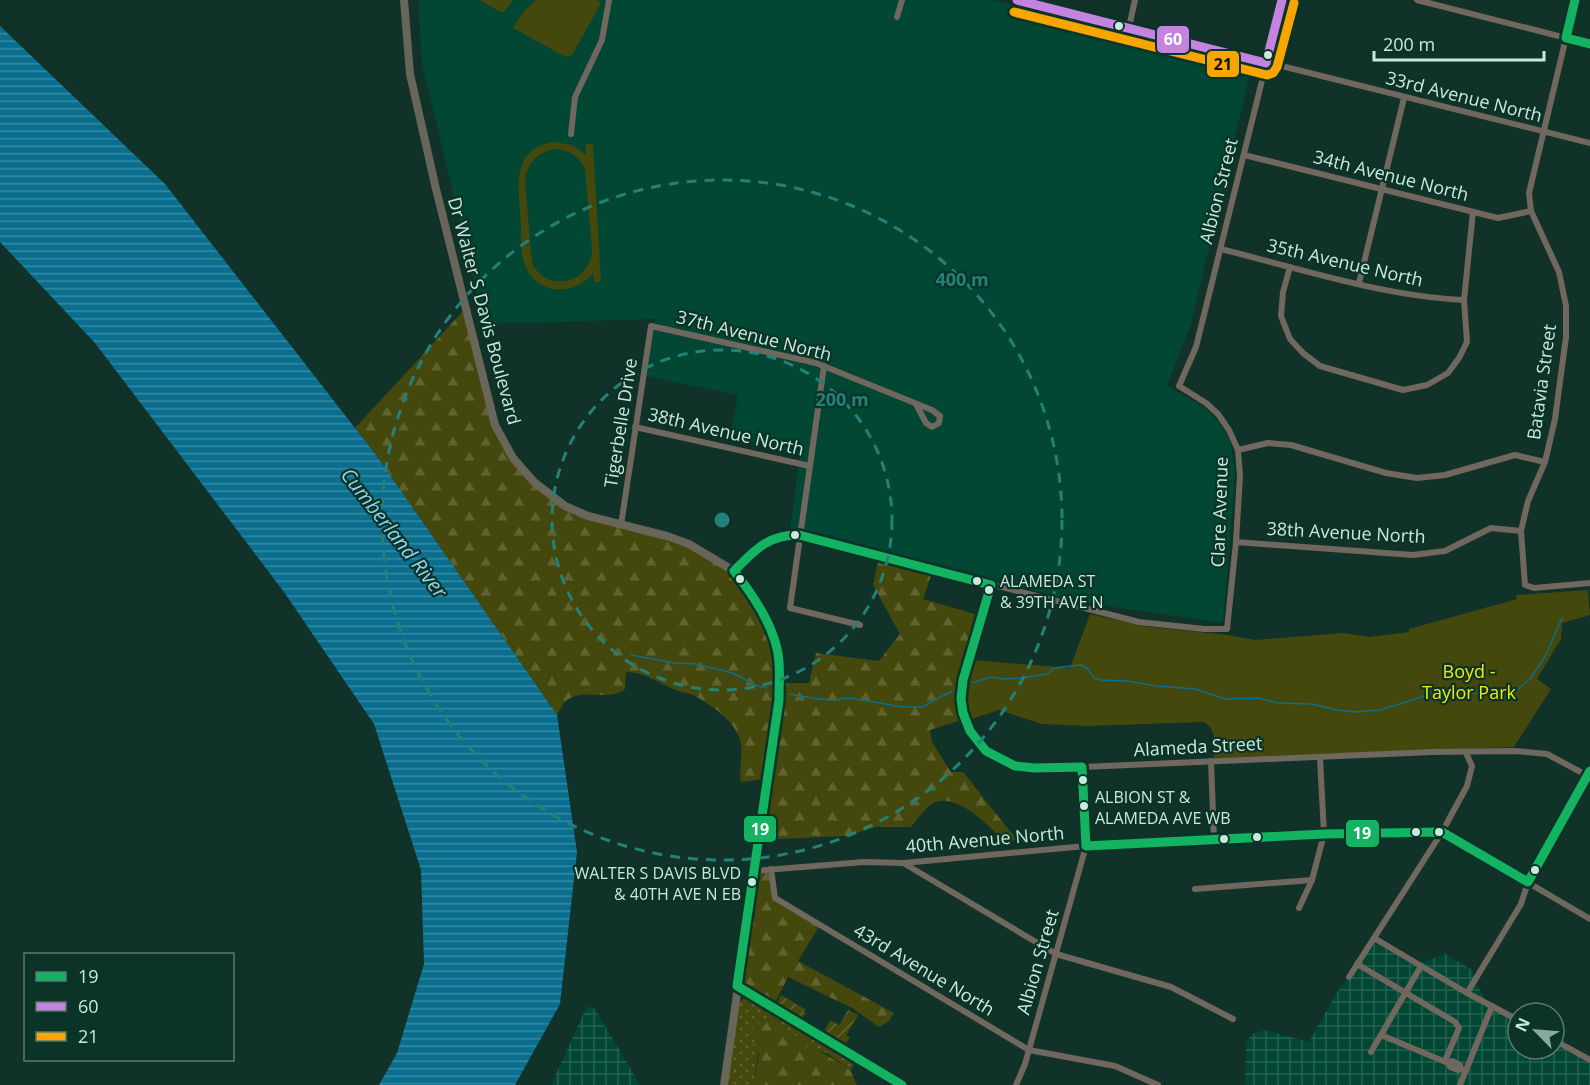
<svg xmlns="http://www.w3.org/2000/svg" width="1590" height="1085" font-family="'Open Sans',sans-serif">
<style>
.built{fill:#024634}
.industrial{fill:url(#industrial-grid)}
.grass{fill:url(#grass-dots)}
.forest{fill:url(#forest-firs)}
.park{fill:#45480d;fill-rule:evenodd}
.garden{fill:url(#garden-furrows)}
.water{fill:url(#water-rules)}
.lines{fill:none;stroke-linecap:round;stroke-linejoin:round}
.stream{stroke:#0a6e8e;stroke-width:1.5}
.minor{stroke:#70675e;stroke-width:6}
.major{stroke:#686559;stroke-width:8}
.bus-1-casing{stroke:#0c3327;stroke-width:14}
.bus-2-casing{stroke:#0c3327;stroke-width:14}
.bus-3-casing{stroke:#0c3327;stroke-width:14}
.bus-1{stroke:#13b361;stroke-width:9}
.bus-2{stroke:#c483df;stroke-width:9}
.bus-3{stroke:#f7a600;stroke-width:9}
.ring{fill:none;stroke:#228279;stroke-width:3;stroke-dasharray:10 8}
.bus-dot{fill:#c8eadc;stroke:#0c3327;stroke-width:2}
.labels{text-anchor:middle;stroke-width:4.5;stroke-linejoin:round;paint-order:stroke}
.bus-label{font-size:16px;fill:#c8eadc;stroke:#0c3327;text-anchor:start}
.street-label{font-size:18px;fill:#c8eadc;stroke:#0c3327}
.park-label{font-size:18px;fill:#efeb00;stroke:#0c3327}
.water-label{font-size:20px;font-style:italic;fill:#92d4f2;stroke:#0c3327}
.centre{fill:#228279;stroke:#0c3327;stroke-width:3}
.ring-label{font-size:18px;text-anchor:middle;font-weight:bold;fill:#228279;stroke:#0c3327;stroke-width:4.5;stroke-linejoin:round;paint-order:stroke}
.line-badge{stroke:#0c3327;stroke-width:2}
.badge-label{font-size:16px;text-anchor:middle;font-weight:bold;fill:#fff}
.pale-badge-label{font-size:16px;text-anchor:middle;font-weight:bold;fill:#111}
</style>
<defs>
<pattern id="industrial-grid" width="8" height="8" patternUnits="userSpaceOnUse" patternTransform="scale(1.5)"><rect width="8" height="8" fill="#024634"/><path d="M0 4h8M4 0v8" fill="none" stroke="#256151"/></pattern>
<pattern id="grass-dots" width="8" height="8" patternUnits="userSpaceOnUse" patternTransform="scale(1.5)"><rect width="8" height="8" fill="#45480d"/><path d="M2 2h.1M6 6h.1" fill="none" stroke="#5e6330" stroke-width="1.8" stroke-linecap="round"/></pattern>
<pattern id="forest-firs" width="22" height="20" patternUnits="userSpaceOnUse" patternTransform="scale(1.5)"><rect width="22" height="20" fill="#45480d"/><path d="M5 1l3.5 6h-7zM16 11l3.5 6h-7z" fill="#5e6330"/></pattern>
<pattern id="garden-furrows" width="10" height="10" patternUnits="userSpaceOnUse" patternTransform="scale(1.5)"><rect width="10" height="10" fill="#45480d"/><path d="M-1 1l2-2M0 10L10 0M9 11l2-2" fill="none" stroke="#5e6330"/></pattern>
<pattern id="water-rules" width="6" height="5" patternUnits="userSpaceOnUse" patternTransform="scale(1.5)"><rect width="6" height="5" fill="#0a6e8e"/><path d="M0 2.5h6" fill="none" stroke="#388aa2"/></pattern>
</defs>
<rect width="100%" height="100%" fill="#103229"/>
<!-- built -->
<polygon class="built" points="418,0 993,0 1251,69 1191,324 1167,386 1204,407 1217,420 1230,439 1235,473 1223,623 1079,602 790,530 800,454 730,438 738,395 645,376 655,319 484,324 422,63"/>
<!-- industrial -->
<g class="industrial">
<polygon points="1372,940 1418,964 1445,954 1471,969 1485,1002 1518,1020 1518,1049 1554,1049 1554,1040 1590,1060 1590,1085 1245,1085 1246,1043 1252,1034 1264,1030 1309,1042 1335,996"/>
<polygon points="587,1006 595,1009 640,1085 551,1085"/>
</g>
<!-- grass -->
<polygon class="grass" points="754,996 858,1057 851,1070 826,1053 806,1047 793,1034 777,1035 777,1026 752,1032 760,1036 754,1085 724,1085 737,1005 743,999"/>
<!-- forest -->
<g class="forest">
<path d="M 466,308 L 495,425 L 513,458 L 565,506 L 667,536 L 734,571 L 767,620 L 779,660 L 779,683 L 809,683 L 816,653 L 879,661 L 900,634 L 873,585 L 879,556 L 933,570 L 923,599 L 981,616 L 963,680 L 965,719 L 930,730 L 932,742 L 951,772 L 963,772 L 1016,839 L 1006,844 C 992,828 962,797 939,801 C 928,803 918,819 911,827 L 876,827 L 846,836 L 758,840 L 766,779 L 741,782 C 738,768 745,751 739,737 C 732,719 711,705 695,696 C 689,693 680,692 673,689 C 657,682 645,672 626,672 L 625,689 C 607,703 582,686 565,702 C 562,705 559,711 557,715 L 376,455 L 355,428 Z"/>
<polygon points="771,869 775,898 820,925 798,961 894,1013 888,1022 879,1027 852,1008 788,977 773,1007 737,986 754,871"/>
<path d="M 764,1021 L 765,1023 L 772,1021 L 779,1024 L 777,1034 L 793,1034 L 805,1042 L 806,1047 C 820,1050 824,1054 836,1061 C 851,1069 850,1068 857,1085 L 754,1085 L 759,1053 L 752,1046 L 760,1036 L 752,1033 L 754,1024 Z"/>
</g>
<!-- park -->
<g class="park">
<polygon points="480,0 513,0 504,12 500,12"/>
<polygon points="536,0 596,0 601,3 572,55 566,57 513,28 524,11"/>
<path d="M 554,142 L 572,145 L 586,155 L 586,144 L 593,144 L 601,282 L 594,282 L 593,273 C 575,295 542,296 527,270 C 520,257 521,239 521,224 C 519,191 509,148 554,142 ZM 555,149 C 569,150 579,156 585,169 L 592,249 C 591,284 547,294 532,263 L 525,182 C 526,164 537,152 555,149 Z"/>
<path d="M 1588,590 L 1590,615 L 1562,623 L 1561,639 L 1537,679 L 1551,689 L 1514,747 L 1214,758 C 1214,745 1218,728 1203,722 L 1088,726 L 1042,724 L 999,710 L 969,720 C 962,699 968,680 973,660 L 1070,668 L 1090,614 L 1150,627 L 1228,635 L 1255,640 L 1343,633 L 1369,637 L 1409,632 L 1409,629 L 1517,599 L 1516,595 Z"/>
</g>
<!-- garden -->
<g class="garden">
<polygon points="781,995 805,1009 804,1012 806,1013 802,1019 777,1003"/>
<polygon points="848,1010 858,1015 846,1035 850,1037 845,1045 824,1032 830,1020 839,1025"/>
</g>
<!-- water -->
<polygon class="water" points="0,26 165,184 376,455 557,715 577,852 560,1004 515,1085 379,1085 397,1053 424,964 421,870 374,724 284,592 95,343 0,242"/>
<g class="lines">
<!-- stream -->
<g class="stream">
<polyline points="631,655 674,663 695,664 733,673 757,686 767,688"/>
<polyline points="972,683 991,677 1004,679 1022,678 1047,674 1054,668 1081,665 1088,669 1094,678 1100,680 1128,681 1156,686 1195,689 1226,699 1257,698 1278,703 1312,704 1337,710 1355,712 1380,710 1428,695 1466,692 1486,694 1503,698 1511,695 1530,679 1546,655 1562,618"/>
<polyline points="789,694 812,698 832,700 851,698 903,707 922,707 952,691"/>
</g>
<!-- minor -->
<g class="minor">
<polyline points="1017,0 1590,143"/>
<polyline points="1417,0 1590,44"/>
<polyline points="1575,0 1529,193 1531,211 1559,272 1566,306 1566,337 1555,419 1545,462 1528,501 1521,531 1525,585 1534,588 1590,583"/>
<polyline points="897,17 902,0"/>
<polyline points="1129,27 1135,0"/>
<polyline points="571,134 575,97 602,40 609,0"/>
<polyline points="1244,155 1498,218 1531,211"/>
<path d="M 1221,249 C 1300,269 1383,296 1464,300"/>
<polyline points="1290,267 1283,292 1281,316 1290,339 1303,353 1320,366 1403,390 1427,385 1448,373 1459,358 1467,342 1464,300 1473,212"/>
<polyline points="1359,283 1404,98"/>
<polyline points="824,366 790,608 860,625"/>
<polyline points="635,427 810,466"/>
<polyline points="1238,450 1268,443 1291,445 1386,473 1417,478 1445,475 1515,455 1545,462"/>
<polyline points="621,525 651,326 816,363 932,410 940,416 939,423 932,427 926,423 916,404"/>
<polyline points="1236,542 1413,555 1445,551 1491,528 1521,531"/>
<path d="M 734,571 C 756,550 766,533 799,535 L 1139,622 L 1204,629 L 1227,629 L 1236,542 L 1240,476 L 1238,450 L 1229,430 L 1218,414 L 1206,403 L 1179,386 L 1196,347 L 1282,0"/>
<path d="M 991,585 C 984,608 978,630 971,652 C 967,667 962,681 961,697 C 960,730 985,759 1017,766 C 1038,771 1061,767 1082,767 L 1432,752 L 1516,751 L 1547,754 L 1590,777"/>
<polyline points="1211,761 1214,840"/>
<polyline points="905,864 1056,954 1171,987 1233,1019"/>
<polyline points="771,869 775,898 1029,1050 1115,1066 1158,1085"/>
<polyline points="754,871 864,862 904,863 1086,846 1324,834 1442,832 1590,919"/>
<polyline points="1195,889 1312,880"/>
<polyline points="1299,908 1312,880 1324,834 1320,758"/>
<polyline points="1374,938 1467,993 1518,1020"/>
<polyline points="1357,964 1455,1022 1459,1028 1445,1061"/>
<polyline points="1349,977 1442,832 1467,786 1472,766 1466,753"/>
<polyline points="737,986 902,1085"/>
<polyline points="1467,993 1521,904 1528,882 1590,771"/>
<polyline points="1381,1035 1448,1063 1450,1067 1458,1070 1461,1069 1466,1071"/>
<polyline points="1554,1040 1590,1060"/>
<polyline points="1371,1052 1421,966"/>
<polyline points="1448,1063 1452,1061 1460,1065 1461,1069"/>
<polyline points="1016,1085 1025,1064 1086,846 1082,767"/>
<polyline points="1460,1085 1492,1006"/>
</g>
<!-- major -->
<polyline class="major" points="404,0 410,74 436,189 495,425 513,458 534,482 565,506 588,516 667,536 689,544 734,571 749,590 767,620 779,660 779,700 724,1085"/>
<!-- bus-1 casing -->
<g class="bus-1-casing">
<g id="bus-1">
<polyline points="1575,0 1566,38 1590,44"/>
<path d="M 902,1085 L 737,986 L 779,700 C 779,688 780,675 779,662 C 777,630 754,596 734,571 C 755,550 767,535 799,535 L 991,585 L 963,680 L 961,699 L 963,713 L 970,731 L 986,751 L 1015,766 L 1035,768 L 1082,767 L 1086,846 L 1324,834 L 1442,832 L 1528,882 L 1590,771"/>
</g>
</g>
<!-- bus-2 casing -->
<g class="bus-2-casing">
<polyline id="bus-2" points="1017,0 1266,63 1282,0"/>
</g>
<!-- bus-3 casing -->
<g class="bus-3-casing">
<polyline id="bus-3" points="1014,12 1267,75 1273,73 1277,67 1294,3"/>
</g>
<!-- bus-1 -->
<use href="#bus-1" class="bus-1"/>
<!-- bus-2 -->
<use href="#bus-2" class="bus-2"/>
<!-- bus-3 -->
<use href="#bus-3" class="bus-3"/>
</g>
<!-- distance rings -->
<g class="ring">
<circle cx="722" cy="520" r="170"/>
<circle cx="722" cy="520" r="340"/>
</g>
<!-- markers -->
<g class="bus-dot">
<circle cx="1119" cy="26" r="5"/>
<circle cx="1268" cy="55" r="5"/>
<circle cx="795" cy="535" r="5"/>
<circle cx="740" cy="579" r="5"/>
<circle cx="977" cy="581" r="5"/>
<circle cx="989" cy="590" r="5"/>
<circle cx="1083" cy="780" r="5"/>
<circle cx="1084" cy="806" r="5"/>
<circle cx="1416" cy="832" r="5"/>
<circle cx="1439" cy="832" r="5"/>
<circle cx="1257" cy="837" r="5"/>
<circle cx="1224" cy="839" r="5"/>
<circle cx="1535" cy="870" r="5"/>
<circle cx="752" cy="882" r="5"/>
</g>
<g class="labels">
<!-- bus labels -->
<g class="bus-label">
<text x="1000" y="587">ALAMEDA ST<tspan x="1000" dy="21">&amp; 39TH AVE N</tspan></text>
<text x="1095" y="803">ALBION ST &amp;<tspan x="1095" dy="21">ALAMEDA AVE WB</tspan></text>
<text x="741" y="879" text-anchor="end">WALTER S DAVIS BLVD<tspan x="741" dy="21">&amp; 40TH AVE N EB</tspan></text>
</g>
<!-- street labels -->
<g class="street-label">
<text transform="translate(1464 97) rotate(14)" y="6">33rd Avenue North</text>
<text transform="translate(1391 176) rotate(14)" y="6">34th Avenue North</text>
<text transform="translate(1219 191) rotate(-76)" y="6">Albion Street</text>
<text transform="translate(1345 263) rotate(13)" y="6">35th Avenue North</text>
<text transform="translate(484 311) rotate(75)" y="6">Dr Walter S Davis Boulevard</text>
<text transform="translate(754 336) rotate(14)" y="6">37th Avenue North</text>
<text transform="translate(1542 382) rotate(-82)" y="6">Batavia Street</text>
<text transform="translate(621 423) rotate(-81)" y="6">Tigerbelle Drive</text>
<text transform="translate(726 432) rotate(13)" y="6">38th Avenue North</text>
<text transform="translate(1220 512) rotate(-88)" y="6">Clare Avenue</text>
<text transform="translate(1346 533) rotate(3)" y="6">38th Avenue North</text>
<text transform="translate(1198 747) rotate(-3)" y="6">Alameda Street</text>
<text transform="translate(985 840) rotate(-5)" y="6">40th Avenue North</text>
<text transform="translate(1038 962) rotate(-74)" y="6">Albion Street</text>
<text transform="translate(924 970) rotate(31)" y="6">43rd Avenue North</text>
</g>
<!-- park labels -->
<g class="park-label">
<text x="1469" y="678">Boyd -<tspan x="1469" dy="21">Taylor Park</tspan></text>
</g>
<!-- water labels -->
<g class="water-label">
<text transform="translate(394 533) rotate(52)" y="7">Cumberland River</text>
</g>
</g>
<circle cx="722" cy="520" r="9" class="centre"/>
<g class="ring-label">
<text x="962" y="286">400 m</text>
<text x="842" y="406">200 m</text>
</g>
<g class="line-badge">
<rect x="1156" y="25" width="34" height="29" rx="6" fill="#c483df"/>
<rect x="1206" y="50" width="34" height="28" rx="6" fill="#f7a600"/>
<rect x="743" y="815" width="34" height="28" rx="6" fill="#13b361"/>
<rect x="1345" y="819" width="35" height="29" rx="6" fill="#13b361"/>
</g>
<g class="badge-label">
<text x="1173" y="45">60</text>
<text x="760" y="835">19</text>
<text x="1362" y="839">19</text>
</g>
<g class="pale-badge-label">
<text x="1223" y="70">21</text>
</g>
<!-- legend -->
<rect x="24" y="953" width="210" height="108" fill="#0c3327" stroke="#577c6f" stroke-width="1.5"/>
<rect x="36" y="972" width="30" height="9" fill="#13b361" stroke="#577c6f" stroke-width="1.5"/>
<text x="78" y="983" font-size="18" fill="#c8eadc">19</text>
<rect x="36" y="1002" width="30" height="9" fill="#c483df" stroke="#577c6f" stroke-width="1.5"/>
<text x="78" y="1013" font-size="18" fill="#c8eadc">60</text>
<rect x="36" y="1032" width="30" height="9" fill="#f7a600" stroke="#577c6f" stroke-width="1.5"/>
<text x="78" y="1043" font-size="18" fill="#c8eadc">21</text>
<!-- north arrow -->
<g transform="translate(1536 1031) rotate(295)"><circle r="28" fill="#0c3327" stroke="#577c6f" stroke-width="1.5"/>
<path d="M0-4.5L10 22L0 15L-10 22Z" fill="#88aa9d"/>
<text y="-9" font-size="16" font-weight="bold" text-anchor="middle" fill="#c8eadc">N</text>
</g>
<!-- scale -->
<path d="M1374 51v9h170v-9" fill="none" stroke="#c8eadc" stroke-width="3"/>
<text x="1383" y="51" font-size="18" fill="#c8eadc" stroke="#0c3327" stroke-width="4.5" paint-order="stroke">200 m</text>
</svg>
